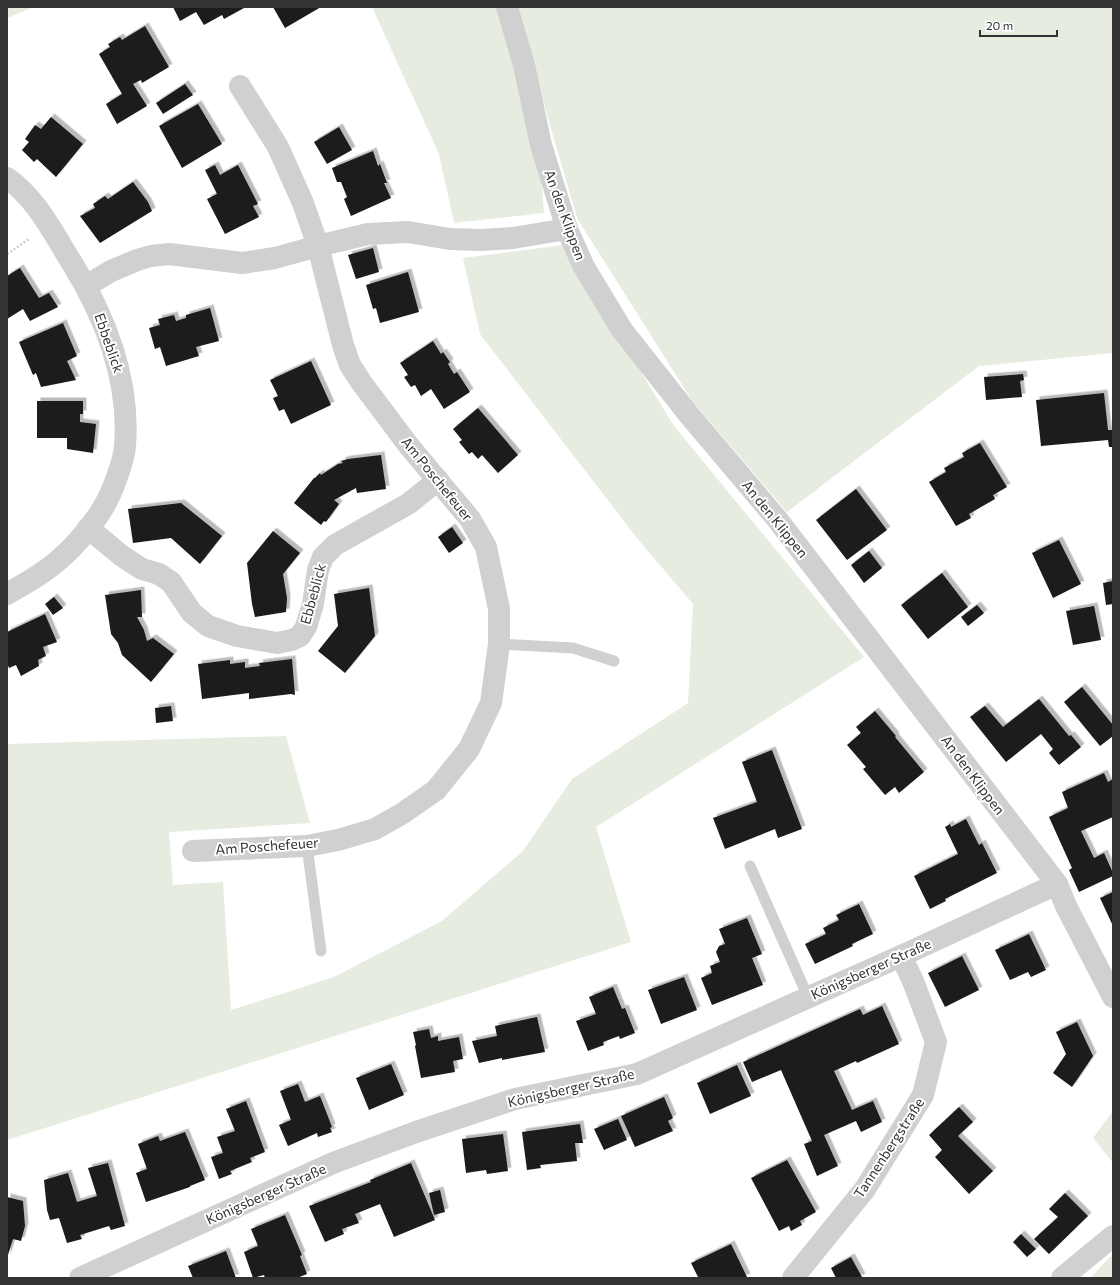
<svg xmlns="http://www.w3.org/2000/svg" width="1120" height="1285" font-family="Commissioner,sans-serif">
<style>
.green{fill:#e6ecdf}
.building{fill:#1a1a1a;filter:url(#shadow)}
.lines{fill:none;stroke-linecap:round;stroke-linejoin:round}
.path{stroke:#cdcdcd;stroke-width:2.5;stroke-dasharray:2 2;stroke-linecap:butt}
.service{stroke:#d0d0d0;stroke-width:11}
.minor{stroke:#d0d0d0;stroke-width:22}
.labels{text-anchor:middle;stroke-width:4;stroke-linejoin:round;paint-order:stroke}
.street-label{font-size:14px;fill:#333;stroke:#fff}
</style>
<defs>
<filter id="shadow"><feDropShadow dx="3.5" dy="-3.5" stdDeviation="0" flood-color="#0004"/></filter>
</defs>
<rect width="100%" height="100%" fill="#fff"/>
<!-- green -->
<g class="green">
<polygon points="7,7 34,7 7,18"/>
<polygon points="372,7 1113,7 1113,353 979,366 787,512 693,402 577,218 532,63 544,213 454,223 439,154"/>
<polygon points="563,245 674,426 864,657 596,827 631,942 7,1140 7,744 286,736 310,823 169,832 173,885 223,882 231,1010 334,977 442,921 523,851 572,779 688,703 693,604 637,538 480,334 463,258"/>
<polygon points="1113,1111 1113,1163 1093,1138"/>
<polygon points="1113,1254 1113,1278 1090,1278"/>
</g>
<!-- building -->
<g class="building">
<polygon points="173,7 244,7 244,8 224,19 222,15 204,25 196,12 180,21"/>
<polygon points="273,7 321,7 285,28"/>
<polygon points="145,26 169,67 142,83 141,80 133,84 147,106 117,124 106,104 122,94 99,54 110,47 108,44 120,37 122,40"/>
<polygon points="185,84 193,95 163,114 156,103"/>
<polygon points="198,104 222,144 182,168 159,126"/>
<polygon points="51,117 83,144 56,177 37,159 34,162 22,150 29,142 25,139 35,125 41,129"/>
<polygon points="339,127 352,150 327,164 314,142"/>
<polygon points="373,151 378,166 380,164 387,183 384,183 391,198 351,216 344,199 347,197 341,182 337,182 332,168"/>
<polygon points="215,165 220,175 238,165 258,204 253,206 259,217 225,234 207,199 217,194 205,170"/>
<polygon points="133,182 148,202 152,211 100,243 80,216 95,208 93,204 105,196 108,199"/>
<polygon points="373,248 379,272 356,279 348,255"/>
<polygon points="20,268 39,298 49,293 58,307 30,321 23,309 7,319 7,276"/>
<polygon points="408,272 419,312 380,323 376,308 373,309 366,285"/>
<polygon points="210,308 219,341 196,347 199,356 166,366 160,347 155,349 149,328 160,325 158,319 174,315 176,321 186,318 186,315"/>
<polygon points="63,323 77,356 67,361 76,380 41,387 36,373 33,375 19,342"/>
<polygon points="433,341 441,354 443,352 450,362 448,364 454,374 457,372 470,392 444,409 431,389 421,396 415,385 411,387 404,377 408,375 400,363"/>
<polygon points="311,361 331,405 291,424 284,409 279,411 273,398 278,396 270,380"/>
<polygon points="1023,374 1024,380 1020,381 1022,397 986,400 984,377"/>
<polygon points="1104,393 1108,430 1113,430 1113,447 1109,447 1108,440 1041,446 1036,400"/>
<polygon points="37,401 83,401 83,414 80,414 80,422 96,424 93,453 67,449 67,438 37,438"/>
<polygon points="478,408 518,455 498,473 482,455 478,459 472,452 469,454 459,442 462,440 453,429"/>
<polygon points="980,443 1007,487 993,495 995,499 969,514 971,518 956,526 929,482 946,472 944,468 964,457 962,453"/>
<polygon points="381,455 386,489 357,493 356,488 334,500 339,504 326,522 324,521 321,525 294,503 314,478 315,478 320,473 321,475 338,464 343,463 341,461 348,459"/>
<polygon points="856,489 887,530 847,560 816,520"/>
<polygon points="181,503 222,536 200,564 171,538 133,543 128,509"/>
<polygon points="452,527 463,543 449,553 438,537"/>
<polygon points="273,531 300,553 283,574 287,598 286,612 255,617 252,604 247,563"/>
<polygon points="1059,540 1081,584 1053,598 1032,553"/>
<polygon points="869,551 882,568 864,583 851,565"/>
<polygon points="942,573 968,607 928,639 901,605"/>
<polygon points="1113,581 1113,604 1106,605 1103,583"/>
<polygon points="369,588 375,636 345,673 318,651 338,626 334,594"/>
<polygon points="141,590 142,617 137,617 144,630 147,641 153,638 174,654 151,682 122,655 118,643 111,634 105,595"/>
<polygon points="54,597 63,608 53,615 45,604"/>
<polygon points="977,605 984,613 968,626 961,617"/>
<polygon points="1094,606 1101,640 1073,645 1066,611"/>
<polygon points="45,614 57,642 43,647 46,656 38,660 39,666 21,676 16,665 9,668 7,663 7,632"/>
<polygon points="292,659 295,695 291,694 249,699 249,693 202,699 198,664 230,660 230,664 245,662 245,668 260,666 259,663"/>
<polygon points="1082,687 1113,725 1113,736 1100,746 1064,702"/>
<polygon points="1039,699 1069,736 1071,735 1081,747 1059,765 1049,753 1053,749 1041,734 1006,762 970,717 985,706 1003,727"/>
<polygon points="171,706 173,721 156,723 155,708"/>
<polygon points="875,711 896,736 895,737 924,772 899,793 895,787 885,795 863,769 866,767 847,745 861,733 856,727"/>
<polygon points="772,750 802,829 778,838 775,829 725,849 713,818 757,802 742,762"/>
<polygon points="1104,773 1108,782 1113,779 1113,817 1081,831 1094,858 1104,853 1113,873 1113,876 1079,892 1069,870 1072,868 1049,817 1068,808 1062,792"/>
<polygon points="966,819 979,845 982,843 997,873 945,899 946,901 930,909 914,876 958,854 945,827 950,824 951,827"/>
<polygon points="1113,892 1113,926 1100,898"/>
<polygon points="859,904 873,934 852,944 853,946 815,964 805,944 826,934 823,928 839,920 836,915"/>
<polygon points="747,918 762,954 752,958 763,985 712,1005 701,978 712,973 710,966 720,962 716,952 719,946 725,944 719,929"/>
<polygon points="1029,934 1046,970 1031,977 1028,972 1010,980 995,950"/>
<polygon points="962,956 979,990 945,1007 928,973"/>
<polygon points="684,977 697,1010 661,1024 648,990"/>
<polygon points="613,987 622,1009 625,1008 635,1033 620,1039 619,1036 603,1042 604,1045 588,1051 576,1021 596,1014 589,997"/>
<polygon points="882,1006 899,1044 857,1063 856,1061 834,1071 852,1110 873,1101 882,1122 861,1132 856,1121 824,1135 838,1166 817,1176 804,1144 812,1141 781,1070 752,1082 743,1062 860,1009 863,1015"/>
<polygon points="537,1017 545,1052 502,1060 502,1058 479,1063 472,1041 497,1036 495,1026"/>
<polygon points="1077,1022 1093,1056 1072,1087 1053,1073 1066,1054 1056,1032"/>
<polygon points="429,1029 431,1038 438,1036 438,1041 459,1037 463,1059 453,1061 455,1072 421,1078 415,1046 416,1045 413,1032"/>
<polygon points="391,1064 404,1095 369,1110 356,1078"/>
<polygon points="737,1065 751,1096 710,1114 697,1083"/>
<polygon points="298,1084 305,1102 320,1096 332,1127 330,1128 332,1132 318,1137 317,1133 288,1146 279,1125 291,1120 280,1091"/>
<polygon points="664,1097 673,1118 668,1121 673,1131 635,1147 621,1116"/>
<polygon points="246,1101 265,1152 250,1158 252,1162 230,1171 232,1174 219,1179 211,1157 223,1153 217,1137 235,1131 226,1109"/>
<polygon points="959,1107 973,1122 958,1136 993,1171 969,1194 935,1157 942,1150 929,1135"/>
<polygon points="618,1119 627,1140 604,1150 594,1129"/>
<polygon points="580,1124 583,1143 575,1143 577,1161 540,1165 541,1168 527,1170 522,1132"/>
<polygon points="185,1132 205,1180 190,1186 190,1187 146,1202 136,1173 147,1169 138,1144 158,1136 160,1141"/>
<polygon points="503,1134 508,1171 487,1174 486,1170 466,1173 462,1139"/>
<polygon points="787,1160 816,1212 800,1221 802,1225 791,1231 789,1226 779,1231 751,1178"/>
<polygon points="108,1163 125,1226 111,1230 109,1226 80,1235 82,1239 67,1243 59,1218 50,1220 47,1210 44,1180 68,1173 77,1202 97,1196 88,1168"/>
<polygon points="411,1163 435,1220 394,1237 380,1204 355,1214 359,1223 342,1229 344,1234 325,1242 309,1206 371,1182 370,1180"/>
<polygon points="440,1190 445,1212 434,1215 429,1193"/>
<polygon points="1065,1193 1088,1216 1049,1254 1034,1239 1058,1217 1049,1209"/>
<polygon points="7,1197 23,1201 25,1226 21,1241 13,1239 7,1258"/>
<polygon points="285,1215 302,1255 300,1256 307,1274 297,1278 265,1278 264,1275 253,1278 244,1252 258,1246 251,1229"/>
<polygon points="1021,1234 1036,1249 1027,1257 1013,1242"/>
<polygon points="731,1244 747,1277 745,1278 696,1278 698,1277 691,1263"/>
<polygon points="226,1251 236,1278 193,1278 188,1266"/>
<polygon points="851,1257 862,1277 860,1278 836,1278 831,1268"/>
</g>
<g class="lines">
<!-- path -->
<polyline class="path" points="7,254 29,239"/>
<!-- service -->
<g class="service">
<polyline points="499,644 573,648 614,661"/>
<polyline points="307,846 321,951"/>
<polyline points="750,866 808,997"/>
</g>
<!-- minor -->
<g class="minor">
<polyline points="507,7 524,65 541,145 567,229 584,267 622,330 690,416 777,519 1057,884 1066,906 1113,997"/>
<path d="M 7,178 C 37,199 53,233 72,263 C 106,318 130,381 125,446 C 124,461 112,493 104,506 C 95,522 76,545 62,557 C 46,572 26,583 7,594"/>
<polyline points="86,286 111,271 137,260 151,256 169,254 242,263 275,258 318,246 368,234 408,232 450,239 480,240 513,238 567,229"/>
<polyline points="88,528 122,556 142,569 159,574 171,582 192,613 208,626 237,636 277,643 292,640 300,636 306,627 313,604 318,570 323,557 335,545 408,504 438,480"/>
<polyline points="193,851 307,846 338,840 375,829 403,813 436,790 469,749 491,703 499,644 499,609 486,547 470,519 409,446 361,382 350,365 343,345 318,246 303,203 278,147 240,86"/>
<polyline points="80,1278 333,1163 416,1132 515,1099 637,1074 901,956 1057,884"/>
<polyline points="793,1278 865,1189 923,1095 936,1042 913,981 901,956"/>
<polyline points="1062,1278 1113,1236"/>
</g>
</g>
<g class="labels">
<!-- street labels -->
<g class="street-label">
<text transform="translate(565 215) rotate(70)" y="5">An den Klippen</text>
<text transform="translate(109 343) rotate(71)" y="5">Ebbeblick</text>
<text transform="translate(437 479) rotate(51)" y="5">Am Poschefeuer</text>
<text transform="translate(775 519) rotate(51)" y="5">An den Klippen</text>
<text transform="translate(313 594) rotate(-75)" y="5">Ebbeblick</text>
<text transform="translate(973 775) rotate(53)" y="5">An den Klippen</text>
<text transform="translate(267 846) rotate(-4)" y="5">Am Poschefeuer</text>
<text transform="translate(871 969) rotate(-24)" y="5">Königsberger Straße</text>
<text transform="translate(571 1088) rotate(-13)" y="5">Königsberger Straße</text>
<text transform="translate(889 1148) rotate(-57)" y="5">Tannenbergstraße</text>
<text transform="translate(266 1194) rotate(-24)" y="5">Königsberger Straße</text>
</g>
</g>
<!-- border -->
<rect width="1120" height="1285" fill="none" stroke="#333333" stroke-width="16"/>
<!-- scale -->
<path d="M980 30v6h77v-6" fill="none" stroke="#333333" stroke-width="2"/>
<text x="986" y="30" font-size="12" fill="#333333" stroke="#ffffff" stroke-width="3" paint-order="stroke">20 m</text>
</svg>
